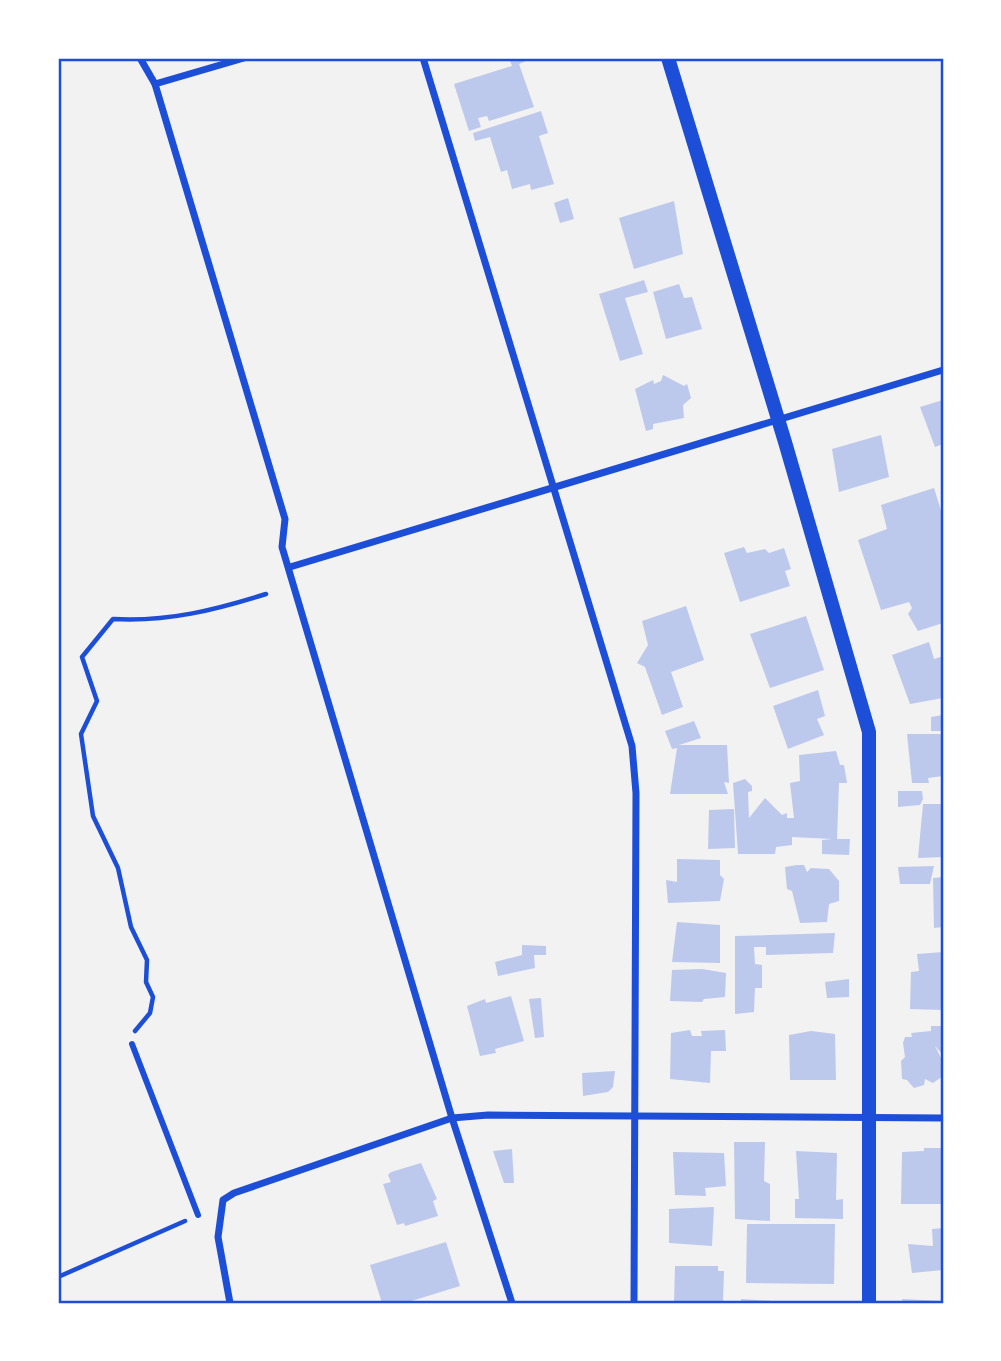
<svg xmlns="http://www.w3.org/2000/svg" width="1001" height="1361" font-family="Poppins,sans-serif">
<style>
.building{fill:#bdc9ec}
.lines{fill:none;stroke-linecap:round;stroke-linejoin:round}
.path{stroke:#1d4ed8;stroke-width:4.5}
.pedestrian{stroke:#1d4ed8;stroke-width:6}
.minor{stroke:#1d4ed8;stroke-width:7}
.secondary{stroke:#1d4ed8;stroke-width:14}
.neatline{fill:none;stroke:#1d4ed8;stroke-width:2.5}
</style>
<rect width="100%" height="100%" fill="#f2f2f2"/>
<!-- building -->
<g class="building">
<polygon points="509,58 525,58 526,61 519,64 534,107 489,121 487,116 478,118 481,127 469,131 454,84 512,66"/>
<polygon points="541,111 548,133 539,136 554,184 531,190 530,184 512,189 507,170 501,172 490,137 475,141 473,133"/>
<polygon points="568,198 574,219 560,223 554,203"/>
<polygon points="674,201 683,254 634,269 619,218"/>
<polygon points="644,280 648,292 625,298 643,354 620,361 599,294"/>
<polygon points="679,284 684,298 692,297 702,329 666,339 653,292"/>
<polygon points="663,375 684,386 687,384 691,398 683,405 684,418 653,424 653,429 646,431 635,389 653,380 654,384 661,381"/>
<polygon points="943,400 943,444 935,447 920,407"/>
<polygon points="881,435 889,477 839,492 832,449"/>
<polygon points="934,488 943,517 943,623 918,631 908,614 912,608 909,602 881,610 858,540 887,529 881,505"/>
<polygon points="744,547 747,553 765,549 769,553 784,548 791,569 785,571 790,586 740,602 724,553"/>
<polygon points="686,606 704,660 671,672 683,707 662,715 645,667 637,663 648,645 642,621"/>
<polygon points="806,616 824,670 770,688 750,634"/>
<polygon points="929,642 934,659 943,656 943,698 910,704 892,655"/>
<polygon points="818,690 825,716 817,719 824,735 788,749 773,706"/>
<polygon points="943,715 943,731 931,731 931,717"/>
<polygon points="694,721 701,738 679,745 727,745 729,783 724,782 728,794 670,794 677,748 672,749 665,731"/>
<polygon points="907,734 943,734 943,776 928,778 929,783 912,783"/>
<polygon points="836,751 840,765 844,765 847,783 839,783 837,839 850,839 849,855 822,854 822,840 832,839 792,837 792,845 776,847 775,854 738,854 733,783 745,779 752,786 752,791 748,792 749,818 765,798 782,815 787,813 787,818 794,818 790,783 800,781 799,755"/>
<polygon points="898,791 922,791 923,799 920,805 898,807"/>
<polygon points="923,804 943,804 943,857 918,858"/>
<polygon points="734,809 735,848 708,849 709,810"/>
<polygon points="677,859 720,860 720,875 724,879 720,901 668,903 666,880 677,882"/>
<polygon points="797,865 804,865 807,872 811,868 829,869 839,881 839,901 829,904 827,922 800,923 792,891 787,889 785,867"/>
<polygon points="934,866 930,884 900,884 898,867"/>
<polygon points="943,877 943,927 934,928 933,878"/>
<polygon points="677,922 720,925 720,963 672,962"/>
<polygon points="835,933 833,953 766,955 766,947 754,947 755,964 762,965 762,988 755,988 754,1012 735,1014 735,936"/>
<polygon points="522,945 546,946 546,955 534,955 535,968 498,976 495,962 522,955"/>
<polygon points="943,952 943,1010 910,1009 911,972 919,971 917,954"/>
<polygon points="702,969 726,973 725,997 704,999 702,1002 670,1001 672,970"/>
<polygon points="849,979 849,997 827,998 825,982"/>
<polygon points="511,996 524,1041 495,1049 496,1053 480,1056 467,1006 485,999 486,1003"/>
<polygon points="541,998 544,1037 535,1038 529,999"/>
<polygon points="931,1026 943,1026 943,1055 935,1046 943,1062 943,1076 933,1083 925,1079 924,1085 914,1088 907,1080 902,1079 901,1061 905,1057 903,1043 905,1037 912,1037 911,1033 931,1031"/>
<polygon points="690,1030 692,1036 702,1036 701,1031 725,1030 726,1051 711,1051 710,1083 670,1079 671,1033"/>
<polygon points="811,1031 835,1034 836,1080 790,1080 789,1035"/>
<polygon points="615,1071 613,1087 608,1092 583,1096 582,1073"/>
<polygon points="734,1142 765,1142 764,1181 770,1184 770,1221 735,1219"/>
<polygon points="924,1148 943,1148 943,1204 901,1204 902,1152 924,1151"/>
<polygon points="512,1149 514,1183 504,1183 493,1151"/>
<polygon points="796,1151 837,1153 836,1200 843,1199 843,1219 795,1218 795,1199 799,1199"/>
<polygon points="673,1152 724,1153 726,1186 705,1188 706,1196 675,1195"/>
<polygon points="421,1163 437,1199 433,1201 438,1216 405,1226 404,1223 397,1225 383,1184 391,1182 388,1175 391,1172"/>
<polygon points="714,1207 712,1246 669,1243 669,1209"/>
<polygon points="747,1224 835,1224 834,1284 746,1283"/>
<polygon points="943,1228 943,1270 912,1273 908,1244 933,1246 932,1229"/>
<polygon points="446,1242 460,1286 405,1303 382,1303 370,1265"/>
<polygon points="675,1266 718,1266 718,1271 724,1271 723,1303 674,1303"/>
<polygon points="741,1299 772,1301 772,1303 741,1303"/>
<polygon points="902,1299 943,1301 943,1303 903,1303"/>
</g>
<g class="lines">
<!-- path -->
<g class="path">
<path d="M 135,1031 L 150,1013 L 153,997 L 146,982 L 147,960 L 131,927 L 118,868 L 93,816 L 81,734 L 97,701 L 82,657 L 113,619 C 168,622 215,610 266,594"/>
<polyline points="58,1277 185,1221"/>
</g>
<!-- pedestrian -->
<polyline class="pedestrian" points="132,1044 198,1215"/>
<!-- minor -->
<g class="minor">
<polyline points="140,58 155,84 285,519 282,547 452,1118 512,1303"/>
<polyline points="423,58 632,746 636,793 634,1303"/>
<polyline points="155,84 244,58"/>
<polyline points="290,567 943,370"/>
<polyline points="230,1303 218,1237 223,1200 234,1193 452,1118 488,1115 943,1118"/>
</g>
<!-- secondary -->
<polyline class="secondary" points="668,58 785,442 869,732 869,1303"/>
</g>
<!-- border -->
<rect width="1001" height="1361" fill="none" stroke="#ffffff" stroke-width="119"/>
<rect x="60" y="60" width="882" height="1242" class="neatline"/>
</svg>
